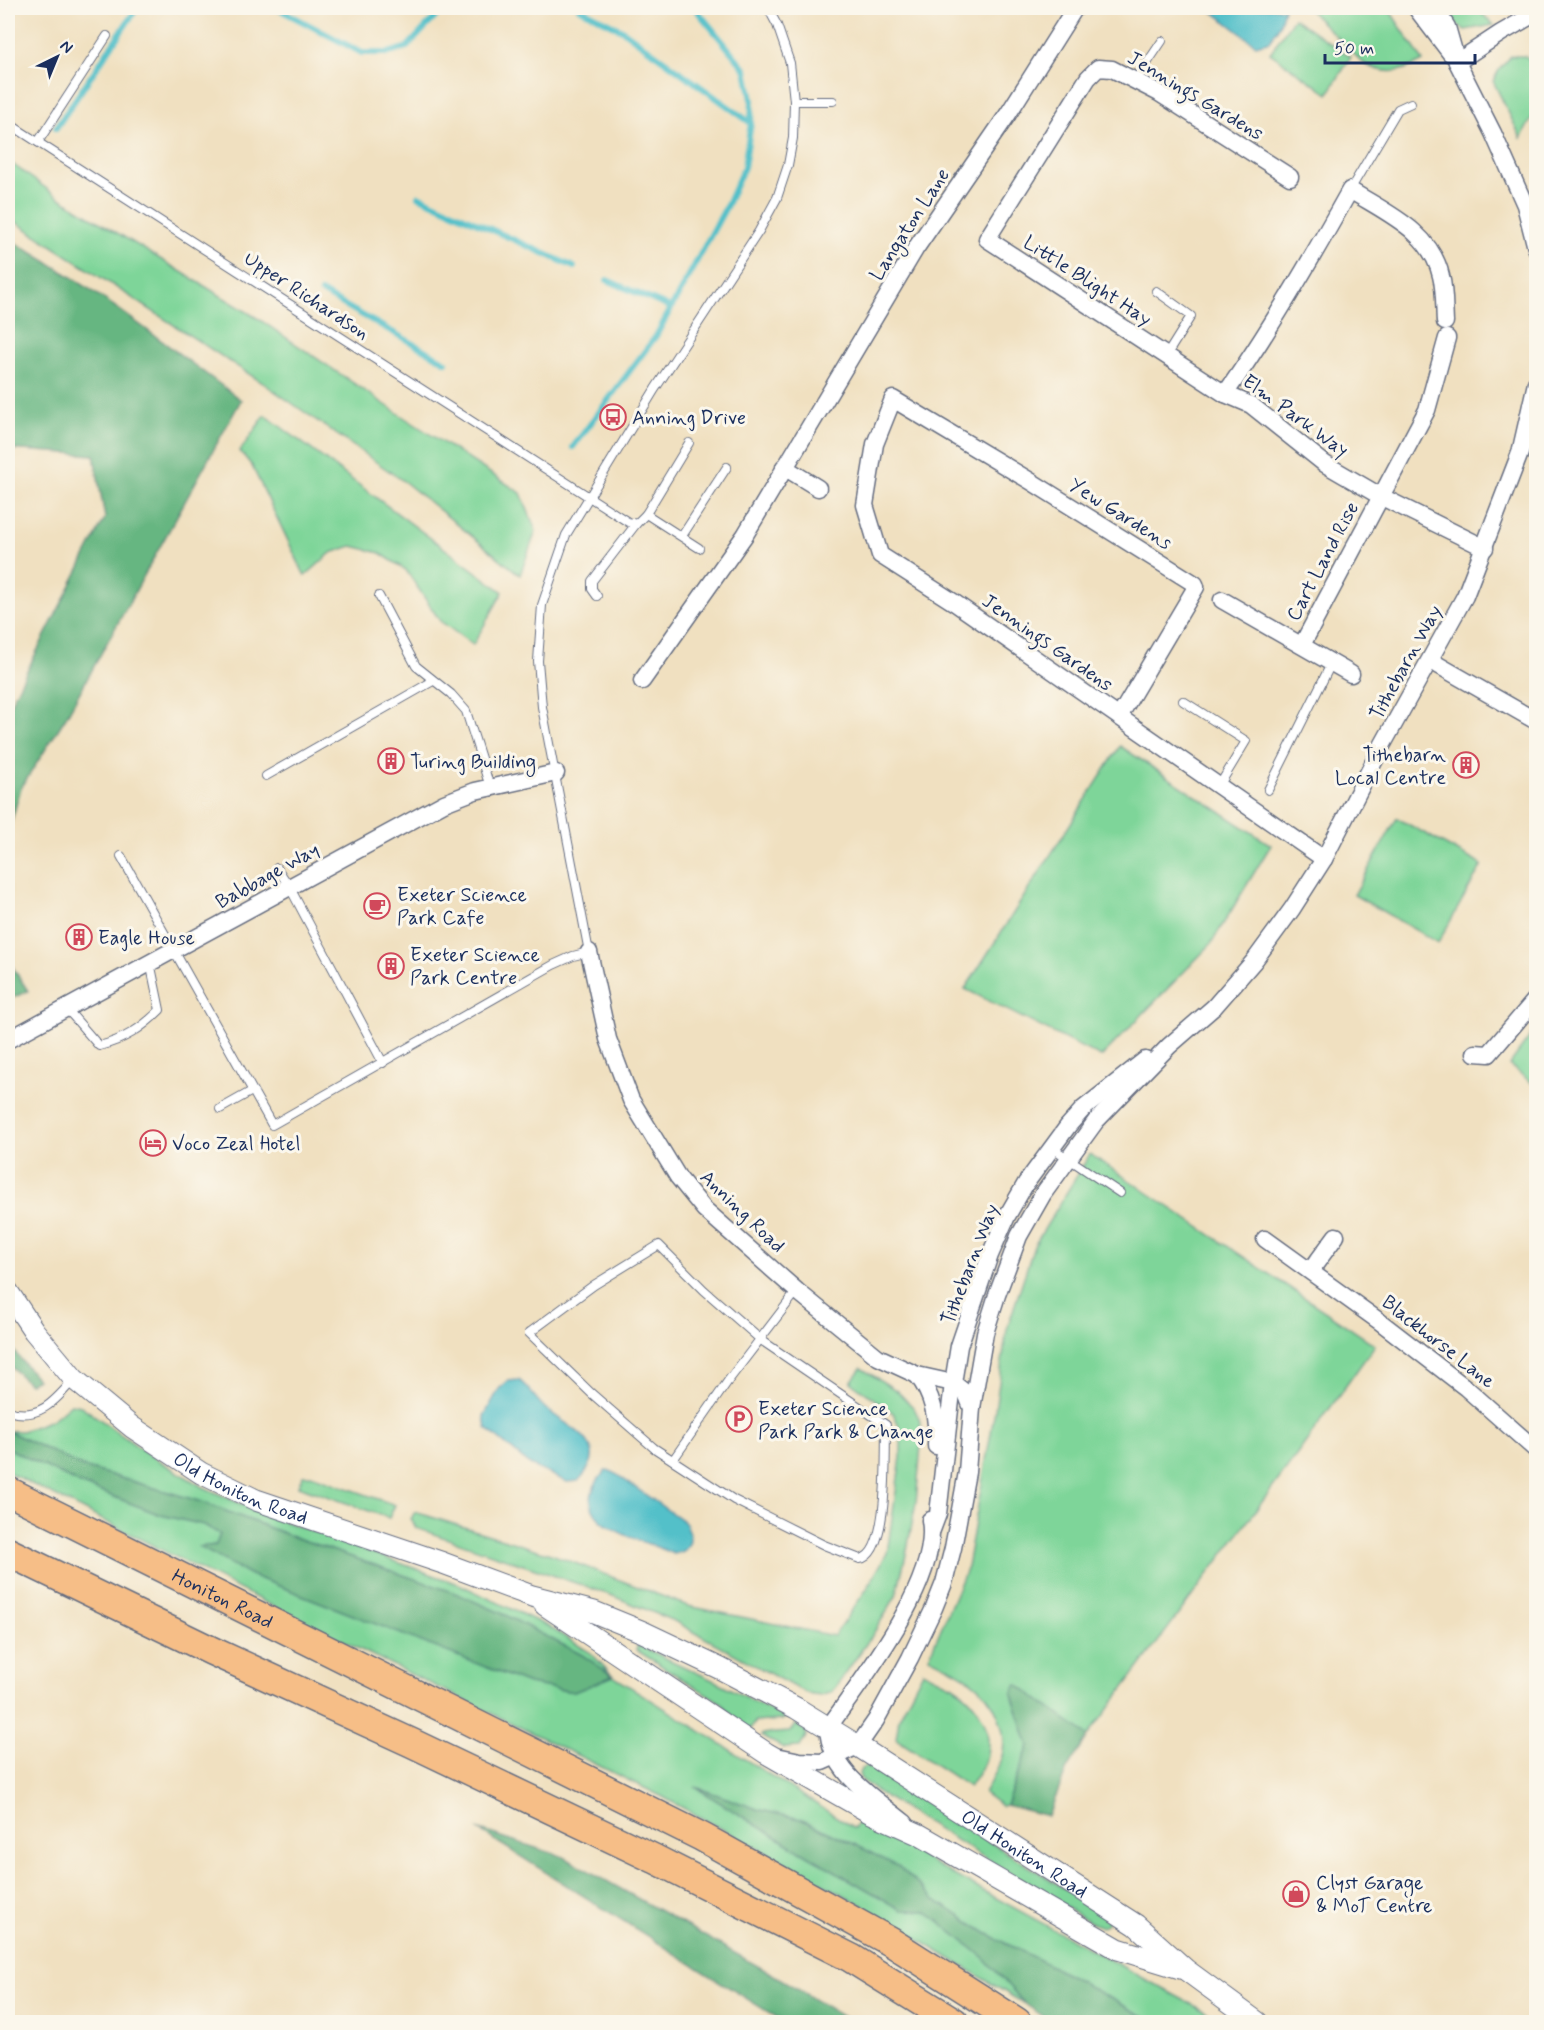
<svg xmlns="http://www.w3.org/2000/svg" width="1544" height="2030" font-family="Mynerve,sans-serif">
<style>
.green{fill:#7ed599;stroke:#4c827c;stroke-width:1.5}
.forest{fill:#66b681;stroke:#407270;stroke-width:1.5}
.water{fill:#52c0c9;stroke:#367894;stroke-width:1.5}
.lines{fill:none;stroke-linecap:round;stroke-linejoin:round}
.stream{stroke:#52c0c9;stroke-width:6}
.service-casing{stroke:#666d80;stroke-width:10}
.minor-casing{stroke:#666d80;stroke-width:19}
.tertiary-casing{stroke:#666d80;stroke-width:23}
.trunk-casing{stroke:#666d80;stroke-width:31}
.service{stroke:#fff;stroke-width:8}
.minor{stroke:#fff;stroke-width:16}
.tertiary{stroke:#fff;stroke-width:21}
.trunk{stroke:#f6be87;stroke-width:28}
.labels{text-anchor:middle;stroke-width:6;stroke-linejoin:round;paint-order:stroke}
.street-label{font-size:20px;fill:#1b2f5e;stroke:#fbf7ec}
.poi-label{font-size:20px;fill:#1b2f5e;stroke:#fbf7ec;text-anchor:start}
</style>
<rect width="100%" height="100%" fill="#fbf7ec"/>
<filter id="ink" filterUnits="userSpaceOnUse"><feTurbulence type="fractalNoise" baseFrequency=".0167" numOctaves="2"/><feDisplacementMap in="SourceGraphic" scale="12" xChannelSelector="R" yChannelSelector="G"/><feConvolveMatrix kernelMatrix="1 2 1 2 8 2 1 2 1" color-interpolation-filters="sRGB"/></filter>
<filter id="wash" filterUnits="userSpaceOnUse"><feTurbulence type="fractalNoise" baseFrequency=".008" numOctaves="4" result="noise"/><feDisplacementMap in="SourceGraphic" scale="24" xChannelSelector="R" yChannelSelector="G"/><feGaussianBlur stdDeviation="1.35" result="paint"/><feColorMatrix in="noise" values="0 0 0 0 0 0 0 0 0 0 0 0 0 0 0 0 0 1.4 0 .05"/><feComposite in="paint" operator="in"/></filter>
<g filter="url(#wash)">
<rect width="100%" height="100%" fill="#f0e0c0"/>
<!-- green -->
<g class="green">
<path d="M 1307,8 L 1388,8 L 1423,61 C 1401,73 1385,76 1363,63 Z"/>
<polygon points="1446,8 1476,8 1494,25 1465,30 1457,25"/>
<polygon points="1294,18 1351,57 1328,94 1270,53"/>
<polygon points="1511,56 1525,56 1536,64 1536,115 1533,116 1521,138 1493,81 1499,70"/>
<polygon points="8,161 60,198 257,318 405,418 521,493 536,531 520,575 406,483 263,383 8,217"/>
<polygon points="265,415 503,592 473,645 440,621 406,570 380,553 352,546 331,553 305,576 252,466 240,451"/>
<polygon points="1120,746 1271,845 1211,944 1101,1057 965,989"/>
<polygon points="1397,818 1482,865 1438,943 1354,895"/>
<polygon points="1536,1028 1536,1086 1509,1065"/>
<path d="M 1090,1154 L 1375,1345 L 1291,1463 L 1088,1736 L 1017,1684 L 1012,1694 L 1029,1746 L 1006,1805 L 1001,1806 L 984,1793 C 990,1782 999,1769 1002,1756 C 1006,1742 1003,1728 998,1715 C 985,1684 958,1671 929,1657 L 967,1567 L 995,1410 L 1007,1329 L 1034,1246 Z"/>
<polygon points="861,1368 896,1390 914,1408 919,1418 922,1433 916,1503 906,1555 896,1596 873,1634 838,1684 831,1692 821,1696 812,1695 796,1688 676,1622 613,1596 416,1528 411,1519 415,1512 554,1555 688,1606 834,1636 866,1590 887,1553 901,1457 901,1430 893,1413 851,1382"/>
<polygon points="71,1404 81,1406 151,1456 201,1486 261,1513 461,1585 549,1627 591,1653 613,1676 854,1828 860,1820 950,1873 1224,2022 1154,2022 1066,1974 986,1933 935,1900 899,1867 800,1819 760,1810 698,1788 756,1825 902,1910 926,1911 984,1958 1025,2004 853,1900 663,1797 306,1623 8,1472 8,1448 78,1483 161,1515 204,1525 220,1534 216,1545 200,1547 251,1575 529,1684 574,1692 613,1676 582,1655 503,1614 455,1593 291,1536 202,1502 83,1467 8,1431 22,1431 52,1420"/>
<polygon points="303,1475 311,1475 395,1505 389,1518 298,1486"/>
<polygon points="638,1645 723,1685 785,1718 782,1720 755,1722 750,1730 737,1720 720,1702 636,1650"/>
<path d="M 923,1671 C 933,1677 943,1681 953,1686 C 978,1701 994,1729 986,1758 C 983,1768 975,1778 969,1787 L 896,1739 L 899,1718 Z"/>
<polygon points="795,1724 806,1731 806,1736 800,1747 784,1748 761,1736 763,1734 790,1732"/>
<polygon points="867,1766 1104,1913 1108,1918 1107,1923 1102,1927 1092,1923 877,1792 861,1779 859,1774 861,1769"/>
</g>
<!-- forest -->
<g class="forest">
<path d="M 8,239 C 91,284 165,344 241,400 L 66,717 L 21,788 L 8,833 L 8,714 L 12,700 L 105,518 L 94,455 L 8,449 Z"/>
<polygon points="8,960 28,991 8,1000"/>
<polygon points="8,1344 37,1379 29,1384 8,1364"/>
<polygon points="8,1431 83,1467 202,1502 291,1536 455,1593 503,1614 582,1655 613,1676 574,1692 529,1684 251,1575 199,1547 216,1545 220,1534 204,1525 161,1515 78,1483 8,1448"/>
<polygon points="1017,1684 1088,1736 1067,1769 1048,1816 1006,1805 1029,1746 1012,1694"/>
<polygon points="695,1787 760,1810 800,1819 854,1844 899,1867 935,1900 986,1933 1066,1974 1154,2022 1052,2022 1025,2004 984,1958 926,1911 902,1910 756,1825"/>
<polygon points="477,1829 564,1857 779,1978 852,2022 784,2022"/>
</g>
<!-- water -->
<g class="water">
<polygon points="1208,8 1284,8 1280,24 1270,41 1256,45"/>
<path d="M 519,1380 C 530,1388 535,1399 545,1408 C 572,1430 615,1445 578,1481 L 567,1482 L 530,1465 L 486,1428 L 484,1416 L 499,1389 L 508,1381 Z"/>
<path d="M 605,1471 L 613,1472 L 686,1523 C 692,1538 693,1551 674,1554 C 640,1538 558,1524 605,1471 Z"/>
</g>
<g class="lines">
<!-- stream -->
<g class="stream">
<polyline points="277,8 362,53 388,53 407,47 444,8"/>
<polyline points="579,8 622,30 751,123"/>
<polyline points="56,128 137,8"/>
<polyline points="418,196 574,267"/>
<polyline points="607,280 671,308"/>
<polyline points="321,292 446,362"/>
<polyline points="573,447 656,336 726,207 744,167 751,123 752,100 746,70 695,8"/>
</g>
</g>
</g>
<g filter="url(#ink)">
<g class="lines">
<!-- service casing -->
<g class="service-casing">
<g id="service">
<polyline points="1135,81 1162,41"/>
<polyline points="794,101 833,101"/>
<polyline points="8,123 628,522 636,524 646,514 689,443"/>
<polyline points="38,142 107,36"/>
<polyline points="1350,190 1398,109 1411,103"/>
<polyline points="1156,291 1191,316 1166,356"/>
<polyline points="646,514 699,548"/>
<polyline points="682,536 727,467"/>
<polyline points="379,596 416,666 451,694 466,711 490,787"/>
<polyline points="597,596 592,589 592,581 636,524"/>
<polyline points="1183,701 1246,741 1219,786"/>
<polyline points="266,776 433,681"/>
<polyline points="1268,790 1332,662"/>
<polyline points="121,856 272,1125 553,965 573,956 589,952 542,707 538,661 542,605 566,535 655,389 759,231 777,198 788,165 793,138 794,101 790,63 777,25 768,8"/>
<polyline points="277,868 289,886 383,1063"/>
<path d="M 66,1008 L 99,1046 C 124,1040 142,1028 160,1010 L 150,962"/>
<polyline points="220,1109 252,1091"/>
<polyline points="1051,1147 1120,1193"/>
<path d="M 659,1245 L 704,1290 L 761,1340 L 886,1425 C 885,1450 890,1555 860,1559 L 824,1545 L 734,1500 L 654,1448 L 591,1393 L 529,1333 L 594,1285 Z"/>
<path d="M 8,1411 C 39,1421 55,1401 74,1379"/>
<polyline points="673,1460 728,1381 797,1291"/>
</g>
</g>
<!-- minor casing -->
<g class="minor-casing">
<g id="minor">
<polyline points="1416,8 1451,54"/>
<polyline points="1435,8 1447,27 1457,62 1493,133 1525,205 1536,248"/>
<polyline points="1457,62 1501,33 1536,13"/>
<polyline points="1290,177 1159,93 1112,69 1098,68 1088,78 987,239 1225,394 1251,405 1325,464 1380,496 1485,548"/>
<path d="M 1225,394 C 1271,329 1311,260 1350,190 C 1386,213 1431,231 1441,276 C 1445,291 1444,307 1445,322"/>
<polyline points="784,467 818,488"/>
<polyline points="1222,600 1351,674"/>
<polyline points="1302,645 1427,410 1447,338"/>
<polyline points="1431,661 1536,721"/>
<polyline points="642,681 745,535 916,248 1008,114 1075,8"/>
<polyline points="1119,717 1196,587 1195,584 1032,482 893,399 875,444 865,505 880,555 955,603 1324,859"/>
<polyline points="589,952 608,1039 631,1100 678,1177 704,1209 797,1291 878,1357 917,1375 953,1383 966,1393 972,1408"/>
<polyline points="8,1040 444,803 475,791 556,773"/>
<polyline points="1475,1053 1489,1054 1536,999"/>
<polyline points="1265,1239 1379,1321 1466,1388 1536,1450"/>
<polyline points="1311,1270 1336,1236"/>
<path d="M 917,1375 C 934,1396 938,1420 936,1446"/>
<polyline points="932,1530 938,1514 953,1383 959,1346 990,1255 1007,1216 1026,1183 1068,1126 1083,1109 1145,1060"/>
<polyline points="781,1757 800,1761 822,1762 858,1746 876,1720 910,1658 934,1608 944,1583 953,1548 967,1472 972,1408 985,1333 997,1295 1019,1236 1043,1194 1096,1121 1169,1046 1214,1007 1254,961 1292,909 1324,859 1383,744 1465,596 1520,453 1536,383"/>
<path d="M 905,1823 C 875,1798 830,1773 828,1728 C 862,1680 941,1580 930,1520"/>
</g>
</g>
<!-- tertiary casing -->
<g class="tertiary-casing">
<g id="tertiary">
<path id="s1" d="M 8,1292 L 34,1331 L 74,1379 L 132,1427 L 201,1473 L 256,1500 L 443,1563 L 532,1596 L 594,1612 L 643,1632 L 721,1669 L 796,1708 L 858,1746 L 1136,1925 L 1186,1970 L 1257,2022"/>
<polyline points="545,1605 766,1753 869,1812 920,1835 1118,1949 1180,1968"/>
</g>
</g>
<!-- trunk casing -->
<g class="trunk-casing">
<g id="trunk">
<path id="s2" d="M 8,1491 L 702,1837 L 891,1942 L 1017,2022"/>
<polyline points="8,1552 212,1651 412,1743 655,1859 851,1958 954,2022"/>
</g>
</g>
<!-- service -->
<use href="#service" class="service"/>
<!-- minor -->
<use href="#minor" class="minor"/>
<!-- tertiary -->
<use href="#tertiary" class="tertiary"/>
<!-- trunk -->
<use href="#trunk" class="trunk"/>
</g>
</g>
<!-- icons -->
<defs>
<g id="bus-ring" transform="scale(1.35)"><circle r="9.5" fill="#fbf7ec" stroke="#d1495b" stroke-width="1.5"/><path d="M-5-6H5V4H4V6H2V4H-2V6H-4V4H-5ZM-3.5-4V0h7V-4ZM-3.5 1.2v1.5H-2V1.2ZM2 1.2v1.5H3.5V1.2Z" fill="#d1495b"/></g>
<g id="building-ring" transform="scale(1.35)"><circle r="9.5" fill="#fbf7ec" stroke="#d1495b" stroke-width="1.5"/><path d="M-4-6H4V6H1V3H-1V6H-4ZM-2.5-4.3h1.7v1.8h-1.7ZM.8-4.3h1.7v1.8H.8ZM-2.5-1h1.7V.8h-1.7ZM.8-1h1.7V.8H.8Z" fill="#d1495b"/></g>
<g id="cafe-ring" transform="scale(1.35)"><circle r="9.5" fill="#fbf7ec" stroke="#d1495b" stroke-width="1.5"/><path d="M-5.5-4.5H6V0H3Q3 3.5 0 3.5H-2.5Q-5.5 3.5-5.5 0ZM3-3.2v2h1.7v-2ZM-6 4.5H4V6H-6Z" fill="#d1495b"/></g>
<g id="hotel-ring" transform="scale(1.35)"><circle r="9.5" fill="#fbf7ec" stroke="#d1495b" stroke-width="1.5"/><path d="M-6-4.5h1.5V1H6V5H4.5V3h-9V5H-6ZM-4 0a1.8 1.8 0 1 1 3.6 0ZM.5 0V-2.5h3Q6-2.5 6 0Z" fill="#d1495b"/></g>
<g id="parking-ring" transform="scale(1.35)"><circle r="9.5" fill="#fbf7ec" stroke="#d1495b" stroke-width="1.5"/><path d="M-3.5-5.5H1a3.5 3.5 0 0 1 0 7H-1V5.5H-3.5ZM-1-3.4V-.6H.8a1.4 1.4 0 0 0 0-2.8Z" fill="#d1495b"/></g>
<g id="shop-ring" transform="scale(1.35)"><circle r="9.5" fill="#fbf7ec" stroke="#d1495b" stroke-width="1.5"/><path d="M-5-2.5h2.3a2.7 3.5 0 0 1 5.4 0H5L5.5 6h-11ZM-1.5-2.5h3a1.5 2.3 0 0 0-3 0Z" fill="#d1495b"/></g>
</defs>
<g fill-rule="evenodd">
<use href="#bus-ring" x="613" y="417"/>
<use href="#building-ring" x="391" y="761"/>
<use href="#building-ring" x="1466" y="765"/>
<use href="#cafe-ring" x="377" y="906"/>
<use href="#building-ring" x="79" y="937"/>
<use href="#building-ring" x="391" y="966"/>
<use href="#hotel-ring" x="153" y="1143"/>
<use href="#parking-ring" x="739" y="1419"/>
<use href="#shop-ring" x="1296" y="1894"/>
</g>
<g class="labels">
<!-- street labels -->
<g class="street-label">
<text transform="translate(1196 95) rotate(31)" y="7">Jennings Gardens</text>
<text transform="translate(909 224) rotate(-57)" y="7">Langaton Lane</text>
<text transform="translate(1088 280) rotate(33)" y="7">Little Blight Hay</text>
<text transform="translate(307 295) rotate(33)" y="7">Upper Richardson</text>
<text transform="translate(1296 415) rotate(36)" y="7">Elm Park Way</text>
<text transform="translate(1121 513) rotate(32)" y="7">Yew Gardens</text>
<text transform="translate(1322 561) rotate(-62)" y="7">Cart Land Rise</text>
<text transform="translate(1048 642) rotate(35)" y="7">Jennings Gardens</text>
<text transform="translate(1405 662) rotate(-61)" y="7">Tithebarn Way</text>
<text transform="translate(267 875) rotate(-29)" y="7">Babbage Way</text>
<text transform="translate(743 1211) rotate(44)" y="7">Anning Road</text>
<text transform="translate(969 1264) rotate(-69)" y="7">Tithebarn Way</text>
<text transform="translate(1439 1341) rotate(38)" y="7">Blackhorse Lane</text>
<text dy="7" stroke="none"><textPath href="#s1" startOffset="310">Old Honiton Road</textPath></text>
<text dy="7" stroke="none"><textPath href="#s2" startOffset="240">Honiton Road</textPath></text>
<text dy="7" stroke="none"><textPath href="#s1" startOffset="1180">Old Honiton Road</textPath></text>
</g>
<!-- poi labels -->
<g class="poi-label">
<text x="632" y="424">Anning Drive</text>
<text x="1446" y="761" text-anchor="end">Tithebarn<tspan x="1446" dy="23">Local Centre</tspan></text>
<text x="410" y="768">Turing Building</text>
<text x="397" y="901">Exeter Science<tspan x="397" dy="23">Park Cafe</tspan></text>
<text x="98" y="944">Eagle House</text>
<text x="410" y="961">Exeter Science<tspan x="410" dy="23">Park Centre</tspan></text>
<text x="172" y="1150">Voco Zeal Hotel</text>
<text x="758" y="1415">Exeter Science<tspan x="758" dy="23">Park Park &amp; Change</tspan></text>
<text x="1316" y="1889">Clyst Garage<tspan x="1316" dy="23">&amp; MoT Centre</tspan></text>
</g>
</g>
<!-- margin -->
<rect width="1544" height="2030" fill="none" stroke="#fbf7ec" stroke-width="30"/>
<!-- north arrow -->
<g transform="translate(57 57) rotate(43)" stroke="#fbf7ec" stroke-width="4.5" paint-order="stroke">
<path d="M0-4.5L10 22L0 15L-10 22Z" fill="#1b2f5e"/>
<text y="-9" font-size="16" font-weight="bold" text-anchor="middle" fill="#1b2f5e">N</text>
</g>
<!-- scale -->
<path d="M1325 54v9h150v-9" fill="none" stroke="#1b2f5e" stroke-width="3"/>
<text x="1334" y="54" font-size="18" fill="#1b2f5e" stroke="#fbf7ec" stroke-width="4.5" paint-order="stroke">50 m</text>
</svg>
